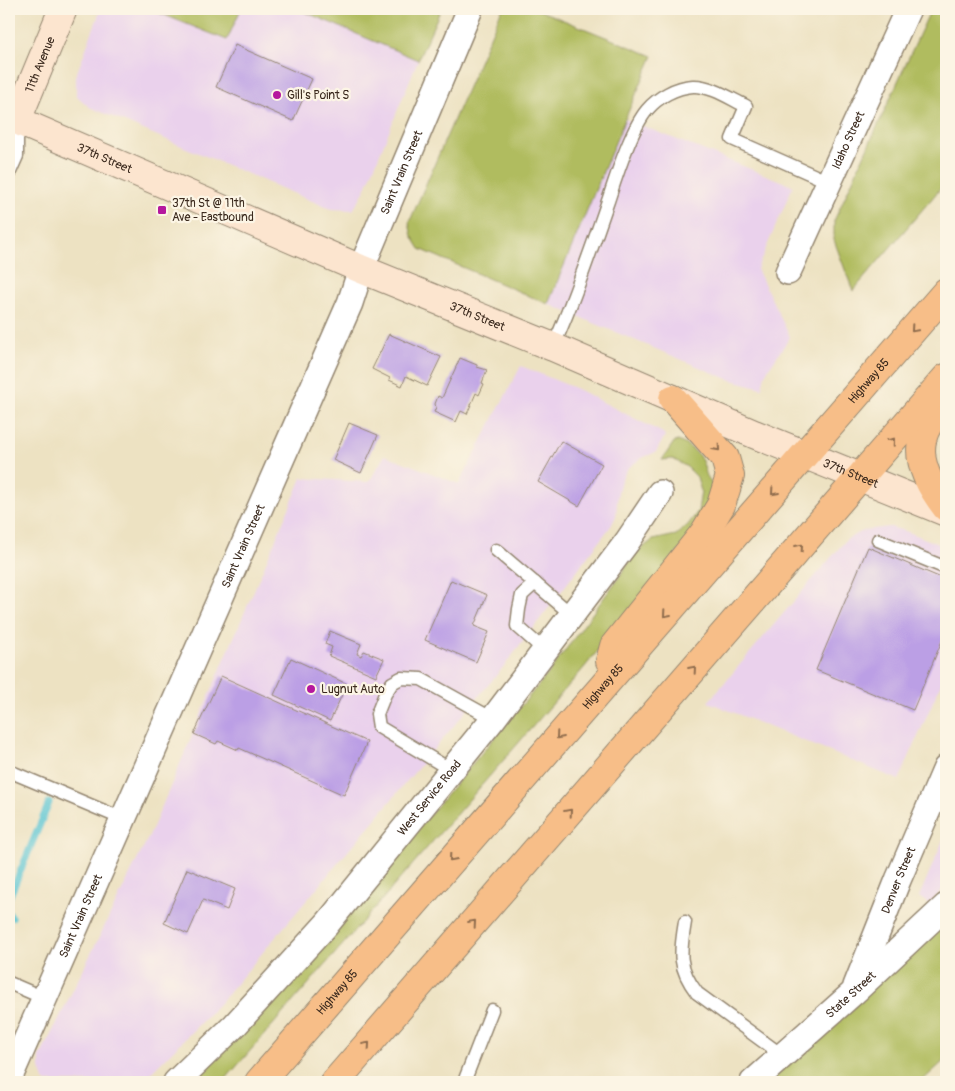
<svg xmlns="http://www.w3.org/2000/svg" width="955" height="1091" font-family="Pangolin,sans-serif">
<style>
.built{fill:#ead1ec}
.green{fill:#b0bc5e;stroke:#76733e}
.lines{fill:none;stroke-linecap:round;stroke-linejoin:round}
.stream{stroke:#58c4d2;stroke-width:7}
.building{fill:#bb9fe5}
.service-casing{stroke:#948670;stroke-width:15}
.minor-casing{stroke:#948670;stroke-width:28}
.secondary-casing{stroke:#948670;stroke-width:30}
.trunk-casing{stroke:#948670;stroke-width:30}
.service{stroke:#fff;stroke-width:12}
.minor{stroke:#fff;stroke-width:25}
.secondary{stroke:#fce5cf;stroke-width:28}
.trunk{stroke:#f7be88;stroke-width:28}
.rail-casing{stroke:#3b2a1e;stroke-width:5.5}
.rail{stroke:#fcf5e5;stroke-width:4;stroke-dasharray:11;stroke-linecap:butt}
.oneway{stroke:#906d4e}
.poi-dot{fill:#b5179e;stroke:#fcf5e5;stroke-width:2}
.labels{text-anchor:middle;stroke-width:4.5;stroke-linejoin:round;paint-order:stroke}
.street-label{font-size:12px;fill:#3b2a1e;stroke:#fcf5e5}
.poi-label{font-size:12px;fill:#3b2a1e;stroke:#fcf5e5;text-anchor:start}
</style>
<rect width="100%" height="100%" fill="#fcf5e5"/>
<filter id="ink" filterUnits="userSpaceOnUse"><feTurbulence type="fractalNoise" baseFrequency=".02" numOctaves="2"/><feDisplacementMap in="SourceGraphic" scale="10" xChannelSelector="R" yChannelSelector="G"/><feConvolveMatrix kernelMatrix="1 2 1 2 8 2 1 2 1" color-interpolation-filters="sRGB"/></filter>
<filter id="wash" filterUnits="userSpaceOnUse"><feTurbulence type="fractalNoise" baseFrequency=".0096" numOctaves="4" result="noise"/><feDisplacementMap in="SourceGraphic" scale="20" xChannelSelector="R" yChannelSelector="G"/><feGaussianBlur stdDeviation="1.12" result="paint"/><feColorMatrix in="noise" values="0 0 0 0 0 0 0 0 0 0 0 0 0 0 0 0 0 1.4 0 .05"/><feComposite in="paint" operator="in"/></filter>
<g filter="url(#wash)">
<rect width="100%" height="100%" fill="#ede2c2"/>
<!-- built -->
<g class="built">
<polygon points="101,9 149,9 227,40 241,9 298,9 418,60 365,190 353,210 331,209 89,107 76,95 76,75"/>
<polygon points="625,119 793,186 757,269 790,337 765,374 762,388 728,379 548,304"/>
<polygon points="521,366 577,389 663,433 665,436 656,452 642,458 628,468 621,480 618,492 616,516 611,526 505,665 220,1003 142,1082 45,1082 40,1069 40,1057 151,832 302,478 369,482 385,455 459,484"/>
<polygon points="890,527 908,532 946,547 946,672 899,780 708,702 847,539 865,530"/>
<polygon points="946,833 946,886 929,904 919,897"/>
</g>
<!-- green -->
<g class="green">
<polygon points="149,9 241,9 227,40"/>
<polygon points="298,9 441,9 418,60"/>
<polygon points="502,9 536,9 653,56 625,119 548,304 420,249 412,236 409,223"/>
<polygon points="931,9 946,9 946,182 853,291 834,240 834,221"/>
<path d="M 678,441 C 687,445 696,450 701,459 C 706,468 705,480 714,485 L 712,497 L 690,537 L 583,669 L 223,1082 L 194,1082 L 298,972 L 547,675 L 617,580 L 634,554 L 653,540 L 676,535 L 688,525 L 698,511 L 701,491 L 697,477 L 687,467 L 673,459 L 662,460 L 674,442 Z"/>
<polygon points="946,921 946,1059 921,1082 767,1082"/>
</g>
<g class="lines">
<!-- stream -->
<g class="stream">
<polyline points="9,898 49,803"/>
<polyline points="9,914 12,917"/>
</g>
</g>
<g id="blocks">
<!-- building -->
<g class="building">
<polygon points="235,45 312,79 293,121 216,87"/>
<polygon points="389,334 441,357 427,386 406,376 402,386 389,380 390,378 372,369"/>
<polygon points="460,358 477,365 477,367 487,370 482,383 484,384 479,395 476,393 467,414 461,411 456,422 434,412 436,407 435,404 438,396 442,398"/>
<polygon points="349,423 378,435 361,473 333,460"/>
<polygon points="561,441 602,464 579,506 538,482"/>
<polygon points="868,547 946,580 946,631 913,710 816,670"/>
<polygon points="451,580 487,595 474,626 489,632 476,662 425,640"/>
<polygon points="330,631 361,644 357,654 361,656 364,651 384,659 376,676 329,656 332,647 325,644"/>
<polygon points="291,658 347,684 330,721 274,695"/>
<polygon points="221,676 367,742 344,795 239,748 238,750 218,741 216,744 194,734"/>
<polygon points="187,869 235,889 227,910 203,900 188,934 164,923"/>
</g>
</g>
</g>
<g filter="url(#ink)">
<use href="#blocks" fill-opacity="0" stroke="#948670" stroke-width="1"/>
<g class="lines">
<!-- service casing -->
<g class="service-casing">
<g id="service">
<polyline points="9,174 17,156 17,120"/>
<path d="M 553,347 C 574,300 591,250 608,201 C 616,177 631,129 647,110 C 658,97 676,87 693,86 C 710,85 731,99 746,106 L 732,139 L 829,182"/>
<polyline points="878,540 946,568"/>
<polyline points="496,550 571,614"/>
<polyline points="535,583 522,595 519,609 517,626 544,650"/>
<polyline points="451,770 379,727 377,714 385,694 392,683 401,678 421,679 493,719"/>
<polyline points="9,771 123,819"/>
<path d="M 685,922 C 680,952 677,967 697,993 L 783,1056"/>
<polyline points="9,983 44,998"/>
<polyline points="464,1082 492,1010"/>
</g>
</g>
<!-- minor casing -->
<g class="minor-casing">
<g id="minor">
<path id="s1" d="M 788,272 L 908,9"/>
<path id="s2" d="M 856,986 L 898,880 L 946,768"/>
<path id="s3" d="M 9,1079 L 350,303 L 361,269 L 470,9"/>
<path id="s4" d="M 176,1082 L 235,1025 L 327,924 L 493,719 L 627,542 L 660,493"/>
<path id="s5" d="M 753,1082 L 853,993 L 946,906"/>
</g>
</g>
<!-- secondary casing -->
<g class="secondary-casing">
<g id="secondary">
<path id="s6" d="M 9,117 L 361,269 L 553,347 L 754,434 L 946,512"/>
<path id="s7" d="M 17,120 L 63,9"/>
</g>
</g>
<!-- trunk casing -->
<g class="trunk-casing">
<g id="trunk">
<path d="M 946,404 C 941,411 933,418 928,425 C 911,454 928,484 946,507"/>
<polyline points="610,661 614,646 704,533 721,505 730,476 725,458 673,399"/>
<path id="s8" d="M 259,1082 L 946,292"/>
<polyline points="335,1082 946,378"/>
</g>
</g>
<!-- service -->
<use href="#service" class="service"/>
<!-- minor -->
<use href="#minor" class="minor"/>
<!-- secondary -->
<use href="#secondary" class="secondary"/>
<!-- trunk -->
<use href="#trunk" class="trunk"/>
<!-- rail casing -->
<g class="rail-casing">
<polyline id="rail" points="945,1082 946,1081"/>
</g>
<!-- rail -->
<use href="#rail" class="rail"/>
</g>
<!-- one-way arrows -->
<defs><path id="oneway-chevron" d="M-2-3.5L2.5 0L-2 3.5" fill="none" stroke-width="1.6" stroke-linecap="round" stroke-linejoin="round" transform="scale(1.25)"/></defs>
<g class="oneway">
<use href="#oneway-chevron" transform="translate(914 329) rotate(131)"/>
<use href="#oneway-chevron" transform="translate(892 441) rotate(-50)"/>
<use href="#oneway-chevron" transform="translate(717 448) rotate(48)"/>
<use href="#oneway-chevron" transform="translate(774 492) rotate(131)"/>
<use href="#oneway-chevron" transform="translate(800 547) rotate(-49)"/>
<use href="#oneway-chevron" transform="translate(666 614) rotate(131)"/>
<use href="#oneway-chevron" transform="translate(693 669) rotate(-49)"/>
<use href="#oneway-chevron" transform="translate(559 736) rotate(131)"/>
<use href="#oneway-chevron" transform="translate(569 812) rotate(-49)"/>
<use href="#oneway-chevron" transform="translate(452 858) rotate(131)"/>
<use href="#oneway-chevron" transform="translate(473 923) rotate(-49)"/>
<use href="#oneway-chevron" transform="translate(367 1045) rotate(-49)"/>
</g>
</g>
<!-- markers -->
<g class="poi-dot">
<circle cx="277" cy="95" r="5"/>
<rect x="157" y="205" width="10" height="10" rx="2.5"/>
<circle cx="311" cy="689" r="5"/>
</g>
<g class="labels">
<!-- street labels -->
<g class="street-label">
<text dy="4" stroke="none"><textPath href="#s7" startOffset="60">11th Avenue</textPath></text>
<text dy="4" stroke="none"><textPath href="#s1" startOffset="145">Idaho Street</textPath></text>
<text dy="4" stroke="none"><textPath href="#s6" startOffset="104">37th Street</textPath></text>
<text dy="4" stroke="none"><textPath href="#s3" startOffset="988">Saint Vrain Street</textPath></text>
<text dy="4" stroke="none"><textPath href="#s6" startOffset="509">37th Street</textPath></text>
<text dy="4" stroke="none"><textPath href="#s8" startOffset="929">Highway 85</textPath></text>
<text dy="4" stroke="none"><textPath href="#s6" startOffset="914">37th Street</textPath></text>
<text dy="4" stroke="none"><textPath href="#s3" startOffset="582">Saint Vrain Street</textPath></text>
<text dy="4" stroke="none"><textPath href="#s8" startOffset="524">Highway 85</textPath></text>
<text dy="4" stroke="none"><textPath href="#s4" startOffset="381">West Service Road</textPath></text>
<text dy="4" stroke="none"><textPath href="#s2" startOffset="114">Denver Street</textPath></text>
<text dy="4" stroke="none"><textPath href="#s3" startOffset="178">Saint Vrain Street</textPath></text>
<text dy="4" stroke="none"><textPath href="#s8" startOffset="119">Highway 85</textPath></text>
<text dy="4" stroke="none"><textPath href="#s5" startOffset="131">State Street</textPath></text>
</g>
<!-- poi labels -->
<g class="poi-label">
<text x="287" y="99">Gill's Point S</text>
<text x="172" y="207">37th St @ 11th<tspan x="172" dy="14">Ave - Eastbound</tspan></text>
<text x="321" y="693">Lugnut Auto</text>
</g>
</g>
<!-- margin -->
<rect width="955" height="1091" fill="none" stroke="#fcf5e5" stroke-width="30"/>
</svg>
